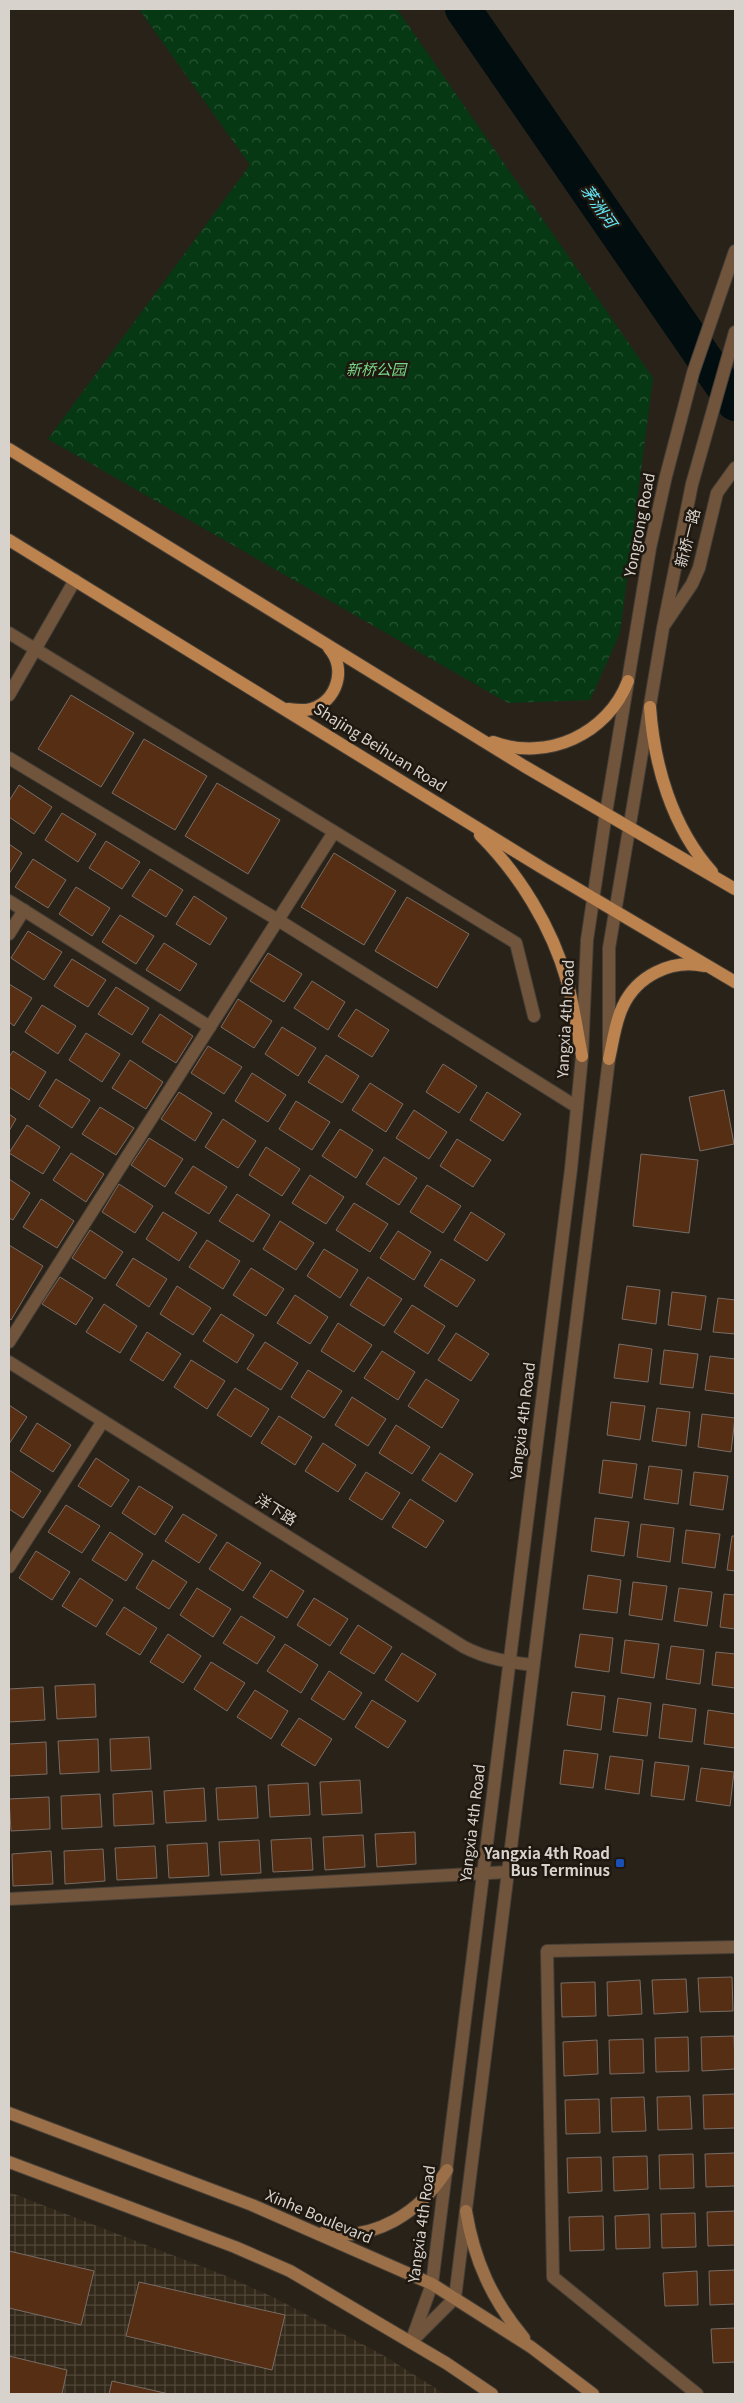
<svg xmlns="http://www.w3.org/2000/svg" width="744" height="2403" font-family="Georgia,'Noto Sans SC',serif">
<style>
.industrial{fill:url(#industrial-grid)}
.park{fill:url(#park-crowns)}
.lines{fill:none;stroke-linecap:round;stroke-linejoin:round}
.river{stroke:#010d0f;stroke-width:36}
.building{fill:#552e13;stroke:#786c65}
.minor-casing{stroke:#443e36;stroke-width:14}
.tertiary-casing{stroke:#443e36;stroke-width:14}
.secondary-casing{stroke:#443e36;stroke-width:14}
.primary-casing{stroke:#443e36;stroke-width:14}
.minor{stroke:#70543c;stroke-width:12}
.tertiary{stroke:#70543c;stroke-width:12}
.secondary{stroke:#9b6f47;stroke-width:12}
.primary{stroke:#bd834f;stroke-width:12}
.transit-dot{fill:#1a4fb4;stroke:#1f1810;stroke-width:2}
.labels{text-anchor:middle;stroke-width:5;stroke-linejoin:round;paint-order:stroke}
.park-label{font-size:15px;font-style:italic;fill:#78d887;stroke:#1f1810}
.street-label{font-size:15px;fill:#d7d2cc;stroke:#1f1810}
.poi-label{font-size:15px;font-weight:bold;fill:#d7d2cc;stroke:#1f1810;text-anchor:end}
.water-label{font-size:16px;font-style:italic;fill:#64e8f8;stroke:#1f1810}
</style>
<defs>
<pattern id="industrial-grid" width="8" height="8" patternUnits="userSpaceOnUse" patternTransform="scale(1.25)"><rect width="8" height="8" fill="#33291a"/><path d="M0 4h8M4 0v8" fill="none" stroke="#50473a"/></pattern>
<pattern id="park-crowns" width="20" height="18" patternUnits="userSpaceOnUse" patternTransform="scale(1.25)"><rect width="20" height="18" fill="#053813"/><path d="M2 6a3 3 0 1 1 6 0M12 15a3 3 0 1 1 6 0" fill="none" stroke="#295434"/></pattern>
</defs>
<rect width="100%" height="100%" fill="#282219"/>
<!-- industrial -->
<polygon class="industrial" points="9,2192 224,2275 277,2299 381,2354 445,2394 9,2394"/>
<!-- park -->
<polygon class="park" points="139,9 397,9 653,378 620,633 590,700 508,703 48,439 250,165"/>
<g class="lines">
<!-- river -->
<polyline class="river" points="463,9 735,403"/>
</g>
<!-- building -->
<g class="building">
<polygon points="71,695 134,733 101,787 38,749"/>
<polygon points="144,739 207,776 175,830 112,793"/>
<polygon points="217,783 280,820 248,874 185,836"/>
<polygon points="19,785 52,807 34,834 9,817 9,801"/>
<polygon points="62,813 96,834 78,862 45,840"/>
<polygon points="106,841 140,862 122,889 89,868"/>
<polygon points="9,844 22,853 9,874"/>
<polygon points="334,853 396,891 364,945 301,907"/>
<polygon points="33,859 66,880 48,908 15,887"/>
<polygon points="150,869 183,890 166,917 132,896"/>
<polygon points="76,887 110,908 92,936 59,914"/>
<polygon points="194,896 227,918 210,945 176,924"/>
<polygon points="407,897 469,934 437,988 375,951"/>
<polygon points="120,915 154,936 136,964 102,942"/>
<polygon points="28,931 62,952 44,980 11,958"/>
<polygon points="164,943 197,964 180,991 146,970"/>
<polygon points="268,953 302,974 284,1002 250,981"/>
<polygon points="72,959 106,980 88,1007 54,986"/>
<polygon points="312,981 345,1002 328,1030 294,1008"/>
<polygon points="9,984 32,998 14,1026 9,1022"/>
<polygon points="116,987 149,1008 132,1035 98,1014"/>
<polygon points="238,999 272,1021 254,1048 221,1027"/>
<polygon points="42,1005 76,1026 58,1054 25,1032"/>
<polygon points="356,1009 389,1030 372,1057 338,1036"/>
<polygon points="160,1014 193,1036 176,1063 142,1042"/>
<polygon points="282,1027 316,1048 298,1076 265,1054"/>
<polygon points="86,1033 120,1054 102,1082 69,1060"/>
<polygon points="208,1046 242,1067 224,1094 191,1073"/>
<polygon points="13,1051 46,1072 29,1100 9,1087 9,1057"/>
<polygon points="326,1055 359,1076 342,1103 308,1082"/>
<polygon points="130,1060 163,1082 146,1109 112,1088"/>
<polygon points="443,1064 477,1086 459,1113 426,1092"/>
<polygon points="252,1073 286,1095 268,1122 235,1101"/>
<polygon points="56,1079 90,1100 72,1128 39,1106"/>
<polygon points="370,1083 403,1104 386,1132 352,1110"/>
<polygon points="724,1090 734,1144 700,1151 689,1097"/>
<polygon points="179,1092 212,1113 195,1141 161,1119"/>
<polygon points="487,1092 521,1114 503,1141 470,1120"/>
<polygon points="296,1101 330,1122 312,1150 279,1129"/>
<polygon points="100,1107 134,1128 116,1155 82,1134"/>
<polygon points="414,1110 447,1132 429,1159 396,1138"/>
<polygon points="9,1114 16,1119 9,1131"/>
<polygon points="223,1119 256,1141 238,1168 205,1147"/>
<polygon points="27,1125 60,1147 43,1174 9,1153"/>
<polygon points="340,1129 373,1150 356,1178 322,1156"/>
<polygon points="149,1138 183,1159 165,1187 131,1165"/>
<polygon points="457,1139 491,1160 473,1187 440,1166"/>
<polygon points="266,1147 300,1169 282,1196 249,1175"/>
<polygon points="71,1153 104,1174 86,1202 53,1180"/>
<polygon points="641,1154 698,1160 689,1233 633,1226"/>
<polygon points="384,1157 417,1178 399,1205 366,1184"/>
<polygon points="193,1166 227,1187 209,1214 175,1193"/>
<polygon points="310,1175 344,1197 326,1224 292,1203"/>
<polygon points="9,1179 30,1193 13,1220 9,1218"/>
<polygon points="119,1184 153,1206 135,1233 102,1212"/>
<polygon points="427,1185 461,1206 443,1233 410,1212"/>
<polygon points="237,1194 270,1215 253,1242 219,1221"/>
<polygon points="41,1199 74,1221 57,1248 23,1227"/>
<polygon points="354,1203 388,1224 370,1252 336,1230"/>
<polygon points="163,1212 197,1233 179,1261 146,1239"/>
<polygon points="471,1212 505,1234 487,1261 454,1240"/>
<polygon points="280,1221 314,1243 296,1270 263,1249"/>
<polygon points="90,1230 123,1252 105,1279 72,1258"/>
<polygon points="398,1231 431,1252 414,1280 380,1258"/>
<polygon points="207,1240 240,1261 223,1289 189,1267"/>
<polygon points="9,1245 43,1266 11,1320 9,1318"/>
<polygon points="324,1249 358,1270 340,1298 307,1276"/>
<polygon points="133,1258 167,1279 149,1307 116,1285"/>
<polygon points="441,1259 475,1280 457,1307 424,1286"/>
<polygon points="251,1268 284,1289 266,1316 233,1295"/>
<polygon points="60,1277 93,1298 76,1325 42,1304"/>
<polygon points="368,1277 402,1299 384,1326 350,1305"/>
<polygon points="177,1286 211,1308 193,1335 160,1314"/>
<polygon points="627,1286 660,1290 656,1324 622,1319"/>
<polygon points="672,1292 706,1296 701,1330 668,1325"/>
<polygon points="295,1295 328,1317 310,1344 277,1323"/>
<polygon points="718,1298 735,1300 735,1334 713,1332"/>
<polygon points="104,1304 137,1326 120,1353 86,1332"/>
<polygon points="412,1305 445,1326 428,1354 394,1332"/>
<polygon points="221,1314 254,1335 237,1363 203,1341"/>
<polygon points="338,1323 372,1345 354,1372 321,1351"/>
<polygon points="147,1332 181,1354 163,1381 130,1360"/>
<polygon points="456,1333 489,1354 471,1381 438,1360"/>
<polygon points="265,1342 298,1363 281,1390 247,1369"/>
<polygon points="619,1344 652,1349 648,1382 614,1378"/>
<polygon points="664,1350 698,1354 693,1388 660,1384"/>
<polygon points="382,1351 415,1372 398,1400 364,1378"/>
<polygon points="710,1356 735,1359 735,1394 705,1390"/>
<polygon points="191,1360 225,1381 207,1409 174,1387"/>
<polygon points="308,1370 342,1391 324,1418 291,1397"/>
<polygon points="426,1379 459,1400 442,1428 408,1406"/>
<polygon points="235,1388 269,1409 251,1437 217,1415"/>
<polygon points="352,1397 386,1419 368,1446 335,1425"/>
<polygon points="611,1402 645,1406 640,1440 607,1435"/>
<polygon points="9,1405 27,1417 9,1444"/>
<polygon points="657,1408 690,1412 686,1446 652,1441"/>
<polygon points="702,1414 735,1418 731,1452 698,1447"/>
<polygon points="279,1416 312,1437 295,1465 261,1443"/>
<polygon points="37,1423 71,1445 53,1472 20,1451"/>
<polygon points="396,1425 430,1447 412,1474 379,1453"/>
<polygon points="323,1443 356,1465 338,1492 305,1471"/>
<polygon points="440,1453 473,1474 456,1502 422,1480"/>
<polygon points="96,1458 129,1480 111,1507 78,1486"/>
<polygon points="603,1460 637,1464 632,1498 599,1493"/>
<polygon points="649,1466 682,1470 678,1504 644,1499"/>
<polygon points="9,1470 41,1491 23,1518 9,1509"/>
<polygon points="366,1472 400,1493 382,1520 349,1499"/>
<polygon points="694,1472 728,1476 723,1510 690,1505"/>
<polygon points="139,1486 173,1507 155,1535 122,1513"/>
<polygon points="410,1499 444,1521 426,1548 392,1527"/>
<polygon points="66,1505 100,1526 82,1553 48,1532"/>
<polygon points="183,1514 217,1535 199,1563 165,1541"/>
<polygon points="595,1518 629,1522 624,1556 591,1551"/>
<polygon points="641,1524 674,1528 670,1562 637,1557"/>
<polygon points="686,1530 720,1534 715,1568 682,1563"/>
<polygon points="110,1532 143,1554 126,1581 92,1560"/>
<polygon points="732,1536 735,1536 735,1571 727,1570"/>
<polygon points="227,1542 261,1563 243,1591 209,1569"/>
<polygon points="36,1551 70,1572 52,1600 19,1578"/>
<polygon points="153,1560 187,1582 169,1609 136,1588"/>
<polygon points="271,1570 304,1591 287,1618 253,1597"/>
<polygon points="588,1575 621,1580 617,1613 583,1609"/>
<polygon points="80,1578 113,1600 96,1627 62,1606"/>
<polygon points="633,1582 667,1586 662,1620 629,1615"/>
<polygon points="197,1588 231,1609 213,1637 180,1615"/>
<polygon points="679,1588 712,1592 707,1626 674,1621"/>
<polygon points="724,1594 735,1595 735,1629 720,1627"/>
<polygon points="314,1598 348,1619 330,1646 297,1625"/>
<polygon points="124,1607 157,1628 140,1655 106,1634"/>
<polygon points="241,1616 275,1637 257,1664 223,1643"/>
<polygon points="358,1625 392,1647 374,1674 340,1653"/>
<polygon points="168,1634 201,1656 183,1683 150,1662"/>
<polygon points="580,1634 613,1638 609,1672 575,1667"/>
<polygon points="625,1640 659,1644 654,1678 621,1673"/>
<polygon points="285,1644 318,1665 301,1693 267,1671"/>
<polygon points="671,1646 704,1650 700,1684 666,1679"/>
<polygon points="716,1652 735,1654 735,1688 712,1685"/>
<polygon points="402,1653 436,1674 418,1702 385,1680"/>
<polygon points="211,1662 245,1683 227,1711 194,1689"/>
<polygon points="329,1671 362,1693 344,1720 311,1699"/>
<polygon points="95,1684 96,1717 57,1719 55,1686"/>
<polygon points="43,1687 45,1720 9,1722 9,1689"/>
<polygon points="255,1690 288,1711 271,1739 237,1717"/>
<polygon points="572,1692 605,1696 601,1730 567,1725"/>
<polygon points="618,1698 651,1703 647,1736 613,1732"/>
<polygon points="372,1700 406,1721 388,1748 355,1727"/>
<polygon points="663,1704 696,1709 692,1742 659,1738"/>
<polygon points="708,1710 735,1714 735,1748 704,1744"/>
<polygon points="299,1718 332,1739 315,1766 281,1745"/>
<polygon points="149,1737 151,1769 111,1771 110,1739"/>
<polygon points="98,1739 99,1772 60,1774 58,1741"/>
<polygon points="46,1742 47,1774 9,1776 9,1744"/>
<polygon points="564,1750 598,1754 593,1788 560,1784"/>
<polygon points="610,1756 643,1760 639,1794 605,1789"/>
<polygon points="655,1762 689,1766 684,1800 651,1796"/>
<polygon points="701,1768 734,1772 730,1806 696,1801"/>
<polygon points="360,1780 362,1813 322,1815 320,1782"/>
<polygon points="308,1783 310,1815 270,1817 268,1785"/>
<polygon points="256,1786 258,1818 218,1820 216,1788"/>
<polygon points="204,1788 206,1821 166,1823 164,1791"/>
<polygon points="152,1791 154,1824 114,1826 113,1794"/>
<polygon points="100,1794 102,1827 62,1829 61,1796"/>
<polygon points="49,1797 50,1829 11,1831 9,1799"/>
<polygon points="415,1832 416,1864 377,1867 375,1834"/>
<polygon points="363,1835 365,1867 325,1870 323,1837"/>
<polygon points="311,1838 313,1870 273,1872 271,1840"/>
<polygon points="259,1840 261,1873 221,1875 219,1842"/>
<polygon points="207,1843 209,1876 169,1878 167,1845"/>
<polygon points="155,1846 157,1878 117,1880 115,1848"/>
<polygon points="103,1849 105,1881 65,1884 64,1851"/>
<polygon points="51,1851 53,1884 13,1886 12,1854"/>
<polygon points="732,1977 733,2011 700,2012 698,1978"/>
<polygon points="686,1979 688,2012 654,2014 652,1980"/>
<polygon points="640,1980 642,2014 608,2016 607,1982"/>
<polygon points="595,1982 596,2016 562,2017 561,1983"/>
<polygon points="734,2036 735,2069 702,2071 701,2037"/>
<polygon points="688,2037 689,2071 656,2072 655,2038"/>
<polygon points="643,2039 644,2073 610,2074 609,2040"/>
<polygon points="597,2040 598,2074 564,2076 563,2042"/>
<polygon points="735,2094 735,2128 704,2129 703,2095"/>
<polygon points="690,2096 692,2129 658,2130 657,2097"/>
<polygon points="644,2097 646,2131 612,2132 611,2098"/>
<polygon points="599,2099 600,2133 566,2134 565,2100"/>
<polygon points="735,2153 735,2186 706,2187 705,2154"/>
<polygon points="693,2154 694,2188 660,2189 659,2155"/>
<polygon points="647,2156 648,2189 614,2191 613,2157"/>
<polygon points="601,2157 602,2191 568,2193 567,2158"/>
<polygon points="735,2211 735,2245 708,2246 707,2212"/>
<polygon points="695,2213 696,2247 662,2248 661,2214"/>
<polygon points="649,2214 650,2248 616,2249 615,2216"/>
<polygon points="603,2216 604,2250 570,2251 569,2217"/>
<polygon points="9,2251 94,2271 81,2325 9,2308"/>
<polygon points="735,2270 735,2304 710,2305 709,2271"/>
<polygon points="697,2271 698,2305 665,2306 663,2273"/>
<polygon points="139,2282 285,2315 272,2370 126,2336"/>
<polygon points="735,2328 735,2362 713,2363 711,2329"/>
<polygon points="9,2356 67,2370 62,2394 9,2394"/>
<polygon points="112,2381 169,2394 109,2394"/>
</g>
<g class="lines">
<!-- minor casing -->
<g class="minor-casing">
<g id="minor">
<polyline points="9,633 516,943 534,1016"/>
<polyline points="9,695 75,580"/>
<polyline points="9,758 278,920 577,1107"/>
<polyline points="9,901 210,1027"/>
<polyline points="9,934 24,910"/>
<polyline points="9,1342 334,832"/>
<path d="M 9,1362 L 464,1647 C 487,1659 509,1662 533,1665"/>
<polyline points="9,1567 103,1421"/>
<polyline points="9,1899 508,1872"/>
<polyline points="697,2394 553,2277 547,1951 735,1947"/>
</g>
</g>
<!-- tertiary casing -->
<g class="tertiary-casing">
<g id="tertiary">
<polyline points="665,624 692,584 699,568 717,493 735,468"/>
<polyline points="414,2339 455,2298 609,1059 609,948 663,628 692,484 735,332"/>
<polyline points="411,2342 432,2284 571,1169 582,1056 587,940 606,813 650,548 666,476 693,373 735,251"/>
</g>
</g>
<!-- secondary casing -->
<g class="secondary-casing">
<g id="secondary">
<polyline points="9,2113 252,2205 432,2284 531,2347 593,2394"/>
<polyline points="9,2162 235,2247 290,2271 446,2363 492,2394"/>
<path d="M 466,2211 C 474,2260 492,2300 524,2338"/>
<path d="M 323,2233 C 375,2242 420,2212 447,2170"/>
</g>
</g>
<!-- primary casing -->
<g class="primary-casing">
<g id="primary">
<polyline points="9,449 524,766 735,889"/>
<polyline points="9,540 544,869 735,982"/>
<path d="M 650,707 C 654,765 672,827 712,872"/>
<path d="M 288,709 C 295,710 304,711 311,709 C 337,701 347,669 329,648"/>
<path d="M 493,742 C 547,762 608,734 628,681"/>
<path d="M 480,835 C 519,874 552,927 567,981 C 574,1006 577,1031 582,1056"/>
<path d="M 609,1059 C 613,1042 615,1022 623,1006 C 637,976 671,959 704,966"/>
</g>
</g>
<!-- minor -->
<use href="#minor" class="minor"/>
<!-- tertiary -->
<use href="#tertiary" class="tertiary"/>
<!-- secondary -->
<use href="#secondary" class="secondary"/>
<!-- primary -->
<use href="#primary" class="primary"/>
</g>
<!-- markers -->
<rect class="transit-dot" x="615" y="1858" width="10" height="10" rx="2.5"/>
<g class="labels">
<!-- park labels -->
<g class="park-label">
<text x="376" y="375">新桥公园</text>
</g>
<!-- street labels -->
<g class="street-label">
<text transform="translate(640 525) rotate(-79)" y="5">Yongrong Road</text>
<text transform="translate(688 538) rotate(-76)" y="5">新桥一路</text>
<text transform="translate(380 748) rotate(32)" y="5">Shajing Beihuan Road</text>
<text transform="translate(566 1019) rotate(-87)" y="5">Yangxia 4th Road</text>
<text transform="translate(523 1421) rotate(-83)" y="5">Yangxia 4th Road</text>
<text transform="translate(276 1510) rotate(32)" y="5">洋下路</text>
<text transform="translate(473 1823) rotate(-83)" y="5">Yangxia 4th Road</text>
<text transform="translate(319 2217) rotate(23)" y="5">Xinhe Boulevard</text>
<text transform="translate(422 2224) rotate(-82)" y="5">Yangxia 4th Road</text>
</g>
<!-- poi labels -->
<g class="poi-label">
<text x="610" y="1859">Yangxia 4th Road<tspan x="610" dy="17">Bus Terminus</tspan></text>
</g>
<!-- water labels -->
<g class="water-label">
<text transform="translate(599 206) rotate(55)" y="6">茅洲河</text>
</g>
</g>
<!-- border -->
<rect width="744" height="2403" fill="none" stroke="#d7d2cc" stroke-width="20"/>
</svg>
